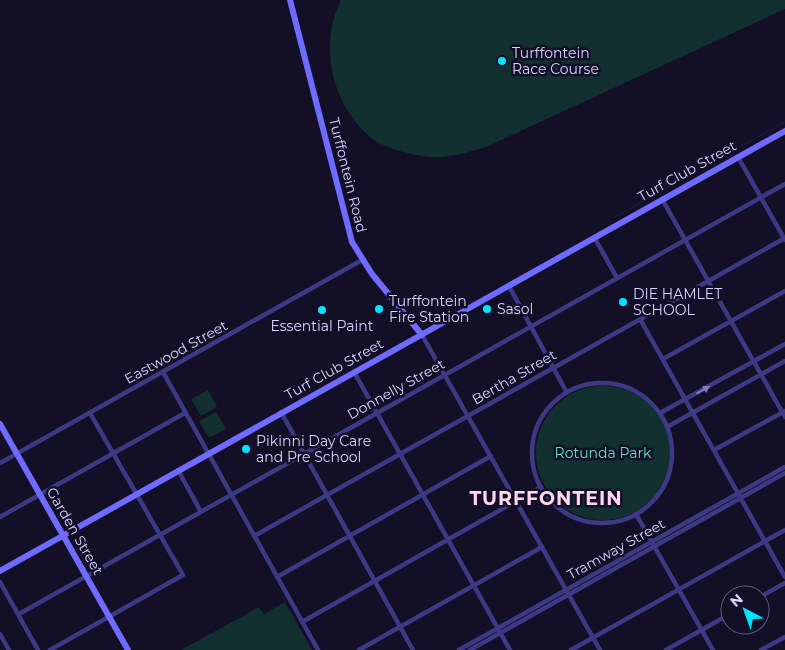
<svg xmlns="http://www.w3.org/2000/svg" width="785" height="650" font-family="Montserrat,sans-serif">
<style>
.green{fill:#12302f}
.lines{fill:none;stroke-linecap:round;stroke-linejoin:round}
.stream{stroke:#0c2248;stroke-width:1}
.street{stroke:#3d3a85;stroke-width:4.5}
.secondary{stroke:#6f6bff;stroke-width:6}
.oneway{fill:#837fbc}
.poi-dot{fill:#00e5ff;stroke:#130f26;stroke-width:2}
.labels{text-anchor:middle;stroke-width:5;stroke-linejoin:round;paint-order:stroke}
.poi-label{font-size:14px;fill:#d9d4ff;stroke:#130f26;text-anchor:start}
.street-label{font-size:14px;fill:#d9d4ff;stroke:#130f26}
.park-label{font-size:14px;fill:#5fe0c0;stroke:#130f26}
.district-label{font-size:19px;font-weight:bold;letter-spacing:1px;fill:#ffd6f0;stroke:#130f26}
</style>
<rect width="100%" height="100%" fill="#130f26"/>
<!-- green -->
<g class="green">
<path d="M 341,0 L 785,0 L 785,9 L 486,147 C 466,153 444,160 422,156 C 405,153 383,148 369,136 C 331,103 319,44 341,0 Z"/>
<circle cx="603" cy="453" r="67"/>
<polygon points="208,390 217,407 201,416 191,399"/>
<polygon points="216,412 226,429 209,438 199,421"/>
<polygon points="285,602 312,650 181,650 259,607 264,614"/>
</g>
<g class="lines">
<!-- stream -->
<polyline class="stream" points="615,217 785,122"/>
<!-- street -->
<g class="street">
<polyline points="738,157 785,240"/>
<polyline points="662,199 785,417"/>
<polyline points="594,237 617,278"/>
<polyline points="509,286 567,393"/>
<polyline points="640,319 785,577"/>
<polyline points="422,335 600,650"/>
<polyline points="663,359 785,291"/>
<polyline points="163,372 318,650"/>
<polyline points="354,372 510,650"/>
<circle cx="602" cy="453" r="70"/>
<polyline points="281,412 413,650"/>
<polyline points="660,413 785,344"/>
<polyline points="667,427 785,361"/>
<polyline points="714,450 785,411"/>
<polyline points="0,463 362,260"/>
<polyline points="178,470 201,512"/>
<polyline points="636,514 713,650"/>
<polyline points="0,517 185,413"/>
<polyline points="254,536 785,238"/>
<polyline points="277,577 491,456"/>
<polyline points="0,582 38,650"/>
<polyline points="760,597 785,583"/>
<polyline points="19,614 785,184"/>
<polyline points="302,622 541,487"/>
<polyline points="0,634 9,650"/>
<polyline points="50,650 183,575 90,413"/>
<polyline points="359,650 542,547"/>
<polyline points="459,650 785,467"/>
<polyline points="470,650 785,473"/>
<polyline points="571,650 785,530"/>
<polyline points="666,650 730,614"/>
<polyline points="761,650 785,637"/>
</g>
<!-- secondary -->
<g class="secondary">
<polyline points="290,0 352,242 372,274 422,335"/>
<polyline points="0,424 128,650"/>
<polyline points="0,571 785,131"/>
</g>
</g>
<!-- one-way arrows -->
<defs><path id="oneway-solid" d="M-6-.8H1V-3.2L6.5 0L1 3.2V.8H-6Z" transform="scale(1.25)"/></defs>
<use class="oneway" href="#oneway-solid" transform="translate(703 390) rotate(-29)"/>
<!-- markers -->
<g class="poi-dot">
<circle cx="502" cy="61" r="5"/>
<circle cx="623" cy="302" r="5"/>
<circle cx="379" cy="309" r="5"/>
<circle cx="487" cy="309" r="5"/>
<circle cx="322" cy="310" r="5"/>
<circle cx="246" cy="449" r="5"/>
</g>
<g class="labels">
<!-- poi labels -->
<g class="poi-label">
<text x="512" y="58">Turffontein<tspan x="512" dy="16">Race Course</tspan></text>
<text x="633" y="299">DIE HAMLET<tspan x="633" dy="16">SCHOOL</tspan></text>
<text x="389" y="306">Turffontein<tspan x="389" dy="16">Fire Station</tspan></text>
<text x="497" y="314">Sasol</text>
<text x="322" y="331" text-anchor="middle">Essential Paint</text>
<text x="256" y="446">Pikinni Day Care<tspan x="256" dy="16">and Pre School</tspan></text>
</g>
<!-- street labels -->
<g class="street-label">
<text transform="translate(687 171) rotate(-29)" y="5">Turf Club Street</text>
<text transform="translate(348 175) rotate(76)" y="5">Turffontein Road</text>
<text transform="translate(176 352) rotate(-29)" y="5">Eastwood Street</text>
<text transform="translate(334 369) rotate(-29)" y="5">Turf Club Street</text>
<text transform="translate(514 377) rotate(-30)" y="5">Bertha Street</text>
<text transform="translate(396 389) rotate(-29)" y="5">Donnelly Street</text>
<text transform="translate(75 531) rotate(60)" y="5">Garden Street</text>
<text transform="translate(616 549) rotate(-29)" y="5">Tramway Street</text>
</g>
<!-- park labels -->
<g class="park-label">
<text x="603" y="458">Rotunda Park</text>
</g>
<!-- district labels -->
<g class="district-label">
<text x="546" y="505">TURFFONTEIN</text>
</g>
</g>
<!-- north arrow -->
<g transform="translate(745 610) rotate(319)"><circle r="24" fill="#130f26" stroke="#625e7d"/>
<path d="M0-4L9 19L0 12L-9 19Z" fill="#00e5ff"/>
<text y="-8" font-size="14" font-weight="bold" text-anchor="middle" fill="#d9d4ff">N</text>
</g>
</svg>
